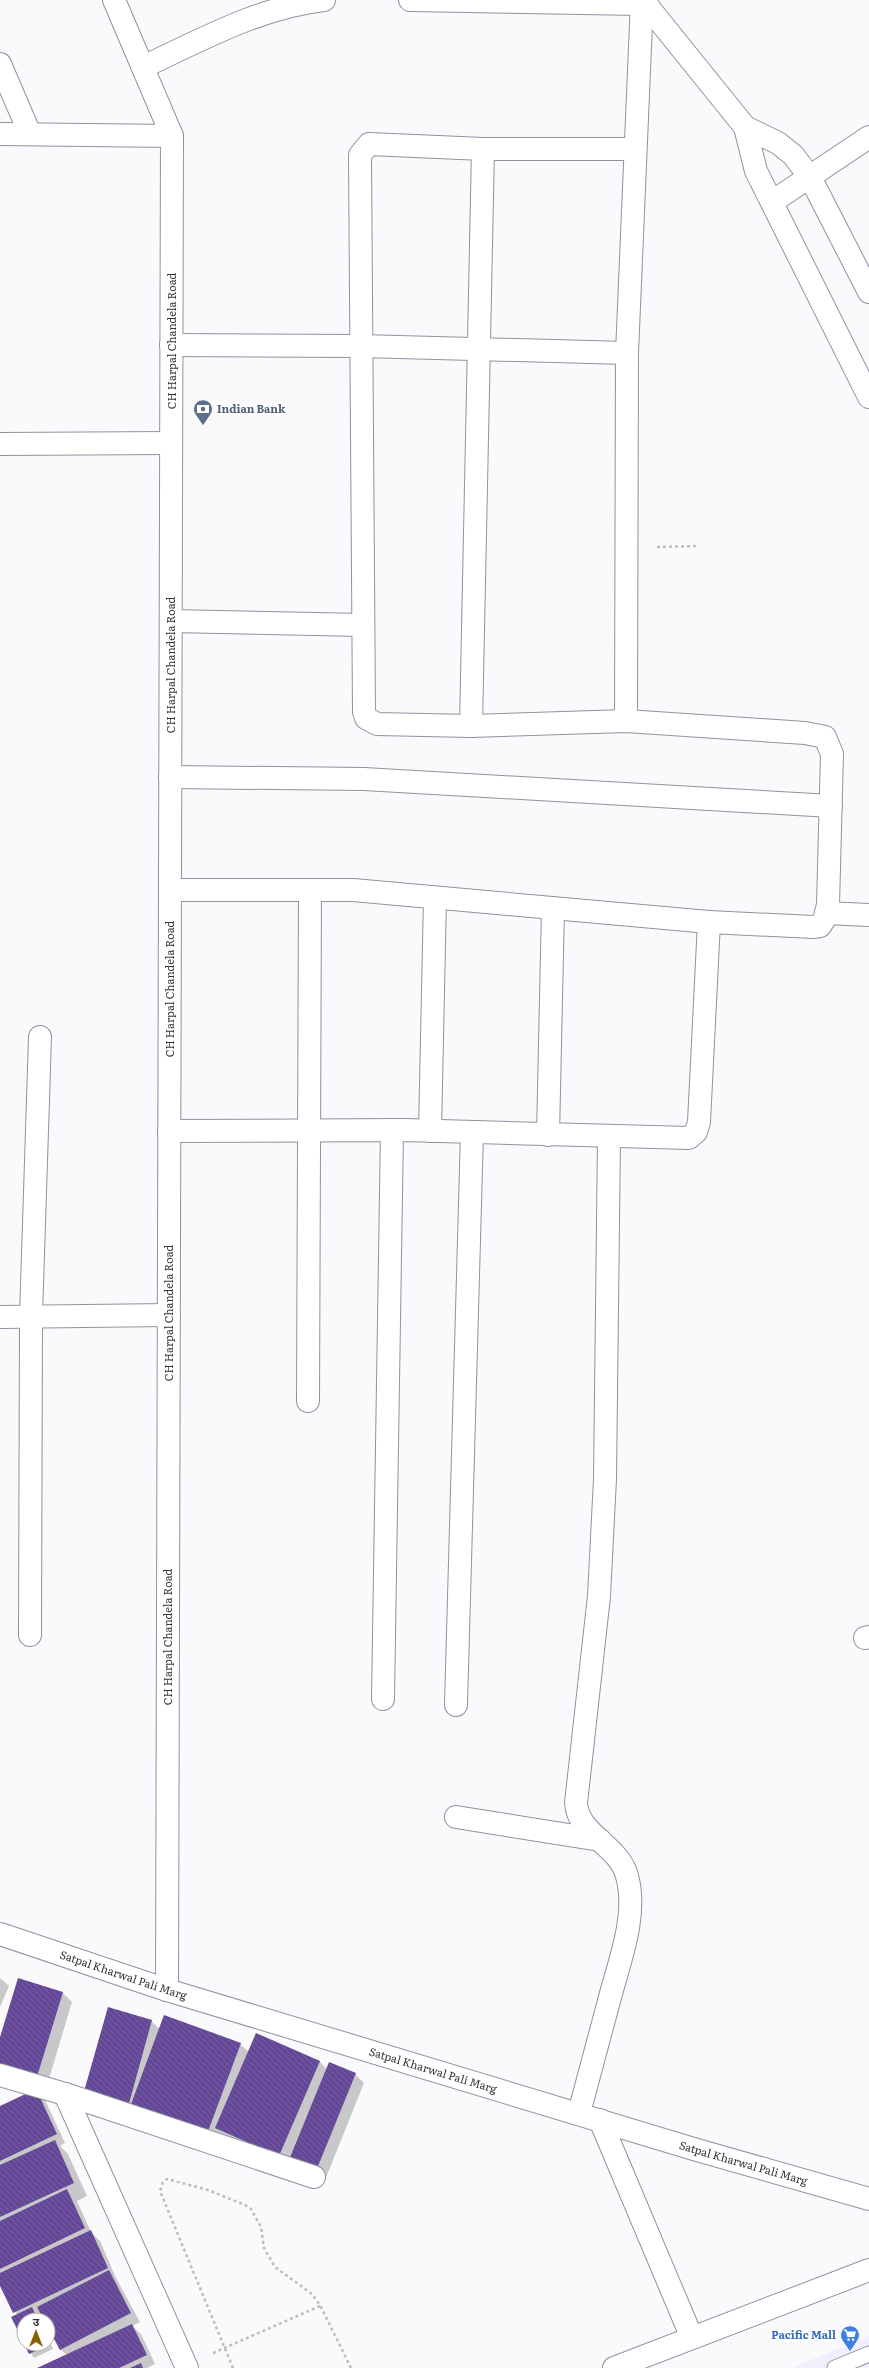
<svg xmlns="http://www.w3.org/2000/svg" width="869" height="2368" font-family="Literata,'Noto Sans Devanagari',serif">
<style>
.built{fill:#f2eefd}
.shadow{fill:#0003}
.building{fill:url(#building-back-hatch)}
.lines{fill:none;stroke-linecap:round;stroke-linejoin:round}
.service-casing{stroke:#9490a0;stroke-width:17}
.minor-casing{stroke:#9490a0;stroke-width:24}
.tertiary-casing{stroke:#9490a0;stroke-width:24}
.path{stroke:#bebdc1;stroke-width:2.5;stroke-dasharray:3 3;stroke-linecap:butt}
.service{stroke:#fff;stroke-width:15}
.minor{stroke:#fff;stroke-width:22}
.tertiary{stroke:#fff;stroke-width:22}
.labels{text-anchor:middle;stroke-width:4;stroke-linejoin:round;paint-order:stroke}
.street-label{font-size:11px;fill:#35343a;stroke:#fff}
.service-label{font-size:11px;font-weight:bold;fill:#4e5e75;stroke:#fff;text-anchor:start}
.shop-label{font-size:11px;font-weight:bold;fill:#366cbe;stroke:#fff;text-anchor:end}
</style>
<defs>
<pattern id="building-back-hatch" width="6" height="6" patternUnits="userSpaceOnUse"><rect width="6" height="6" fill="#644897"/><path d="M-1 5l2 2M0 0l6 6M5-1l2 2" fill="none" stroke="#7760a0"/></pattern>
</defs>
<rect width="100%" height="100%" fill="#faf9fc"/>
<!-- built -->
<polygon class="built" points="869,2336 869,2368 792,2368"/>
<!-- shadow -->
<g class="shadow">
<polygon points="0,1978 9,1986 0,2007"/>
<polygon points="19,1979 63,1993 72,2002 46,2089 0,2041"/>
<polygon points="151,2021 160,2029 240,2044 249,2052 256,2034 320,2062 327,2069 355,2074 364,2083 325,2180 300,2169 93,2103"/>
<polygon points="36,2090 45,2100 65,2143 60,2146 68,2154 87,2196 77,2201 91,2232 100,2241 116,2278 140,2322 132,2326 141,2334 155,2364 147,2368 39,2368 67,2355 60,2349 48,2325 48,2320 45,2320 41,2312 37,2315 39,2320 24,2320 24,2341 17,2315 0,2284 0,2107"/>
<polygon points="48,2338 53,2349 34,2358 25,2344 48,2344"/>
</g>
<!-- building -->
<g class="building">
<polygon points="18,1978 63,1992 36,2080 0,2069 0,2037"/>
<polygon points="108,2007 152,2020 128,2107 83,2095"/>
<polygon points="164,2015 241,2043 207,2134 130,2107"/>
<polygon points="256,2033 320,2061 279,2156 215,2128"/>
<polygon points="329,2062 356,2073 316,2171 289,2160"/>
<polygon points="36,2089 57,2134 0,2161 0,2106"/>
<polygon points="55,2140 74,2183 0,2217 0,2165"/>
<polygon points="67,2189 85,2228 0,2269 0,2221"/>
<polygon points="91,2230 108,2268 13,2313 0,2286 0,2273"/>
<polygon points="109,2270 131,2313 60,2350 48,2328 48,2320 44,2320 37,2307"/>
<polygon points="32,2307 38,2320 24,2320 24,2343 11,2317"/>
<polygon points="132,2324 147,2355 119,2368 37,2368"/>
<polygon points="24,2344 50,2344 29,2354"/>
<polygon points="141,2363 143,2368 130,2368"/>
</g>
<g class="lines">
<!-- service casing -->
<g class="service-casing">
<polyline id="service" points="835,2368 869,2354"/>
</g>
<!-- minor casing -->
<g class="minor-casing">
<g id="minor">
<polyline points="114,0 172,136 167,1990"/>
<polyline points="410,0 641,4"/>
<polyline points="0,64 30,134"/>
<path d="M 143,67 C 201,40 260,7 324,0"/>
<polyline points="0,134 172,136"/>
<polyline points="772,202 869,137"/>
<polyline points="171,345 361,346 627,353"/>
<polyline points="0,444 171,443"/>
<polyline points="171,621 363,625"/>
<polyline points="626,721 627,353 642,0"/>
<polyline points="471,726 483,149"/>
<polyline points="170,777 364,779 831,806"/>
<polyline points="170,890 353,890 709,922 813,927 820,926 824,920 828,905 832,754 825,737 805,733 626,721 471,726 377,724 366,718 364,712 360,155 369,144 483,149 635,149"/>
<polyline points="826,913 869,915"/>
<polyline points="169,1131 405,1130 689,1138 696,1132 699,1122 709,922"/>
<polyline points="430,1131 435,898"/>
<polyline points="548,1135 553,908"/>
<polyline points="0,1317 169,1315"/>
<polyline points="308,1401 310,890"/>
<polyline points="30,1635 31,1317 40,1037"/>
<polyline points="865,1638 869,1637"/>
<polyline points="383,1699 392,1130"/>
<polyline points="456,1705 472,1132"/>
<polyline points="456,1817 600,1840"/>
<polyline points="0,2075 65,2094 314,2177"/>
<polyline points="65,2094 187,2368"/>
<path d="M 579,2113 C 589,2076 599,2038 609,2001 C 619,1962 638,1916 627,1876 C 619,1845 578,1835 576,1803 L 599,1596 L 605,1479 L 609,1137"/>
<polyline points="600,2120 692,2338"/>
</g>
</g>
<!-- tertiary casing -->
<g class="tertiary-casing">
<g id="tertiary">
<polyline points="646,0 649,8 745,127 756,171 869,397"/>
<polyline points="745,127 778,143 793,155 810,177 869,292"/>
<path id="s1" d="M 0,1934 L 167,1990 L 697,2150 L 869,2199"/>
<polyline points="614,2368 869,2270"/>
</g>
</g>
<!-- path -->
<g class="path">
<polyline points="657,547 696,546"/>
<polyline points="213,2353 320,2306"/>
<polyline points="233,2368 160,2191 163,2182 167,2179 208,2190 245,2205 251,2209 261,2227 264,2248 275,2267 312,2294 320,2305 351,2368"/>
</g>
<!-- service -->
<use href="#service" class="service"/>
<!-- minor -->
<use href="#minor" class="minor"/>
<!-- tertiary -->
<use href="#tertiary" class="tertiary"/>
</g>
<!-- icons -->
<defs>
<g id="bank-pin" transform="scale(1)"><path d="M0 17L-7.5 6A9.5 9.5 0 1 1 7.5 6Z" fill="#5c6f8a" stroke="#fff"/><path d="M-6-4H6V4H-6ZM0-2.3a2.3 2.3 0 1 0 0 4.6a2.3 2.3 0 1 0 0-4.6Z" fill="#fff"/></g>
<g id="supermarket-pin" transform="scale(1)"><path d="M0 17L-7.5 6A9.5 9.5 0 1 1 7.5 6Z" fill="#3f7fe0" stroke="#fff"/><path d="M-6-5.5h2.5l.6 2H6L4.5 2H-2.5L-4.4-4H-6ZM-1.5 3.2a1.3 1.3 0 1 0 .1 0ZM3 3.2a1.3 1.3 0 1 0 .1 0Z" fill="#fff"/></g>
</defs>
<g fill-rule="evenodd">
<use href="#bank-pin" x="203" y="409"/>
<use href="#supermarket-pin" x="850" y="2335"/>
</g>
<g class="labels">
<!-- street labels -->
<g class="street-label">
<text transform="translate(172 341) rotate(-90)" y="4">CH Harpal Chandela Road</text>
<text transform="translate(171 665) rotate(-90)" y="4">CH Harpal Chandela Road</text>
<text transform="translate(170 989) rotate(-90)" y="4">CH Harpal Chandela Road</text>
<text transform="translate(169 1313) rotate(-90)" y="4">CH Harpal Chandela Road</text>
<text transform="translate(168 1637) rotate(-90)" y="4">CH Harpal Chandela Road</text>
<text dy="4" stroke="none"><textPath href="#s1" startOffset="130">Satpal Kharwal Pali Marg</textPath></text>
<text dy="4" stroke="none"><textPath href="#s1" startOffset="454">Satpal Kharwal Pali Marg</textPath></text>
<text dy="4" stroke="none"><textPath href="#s1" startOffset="778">Satpal Kharwal Pali Marg</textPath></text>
</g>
<!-- service labels -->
<g class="service-label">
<text x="217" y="413">Indian Bank</text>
</g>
<!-- shop labels -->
<g class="shop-label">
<text x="836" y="2339">Pacific Mall</text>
</g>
</g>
<!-- north arrow -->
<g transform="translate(36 2332)"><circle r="19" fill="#ffffff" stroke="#aeaeb0"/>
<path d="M0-3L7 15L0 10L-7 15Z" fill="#8a5e00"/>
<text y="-6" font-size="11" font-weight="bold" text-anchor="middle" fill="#35343a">उ</text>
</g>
</svg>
